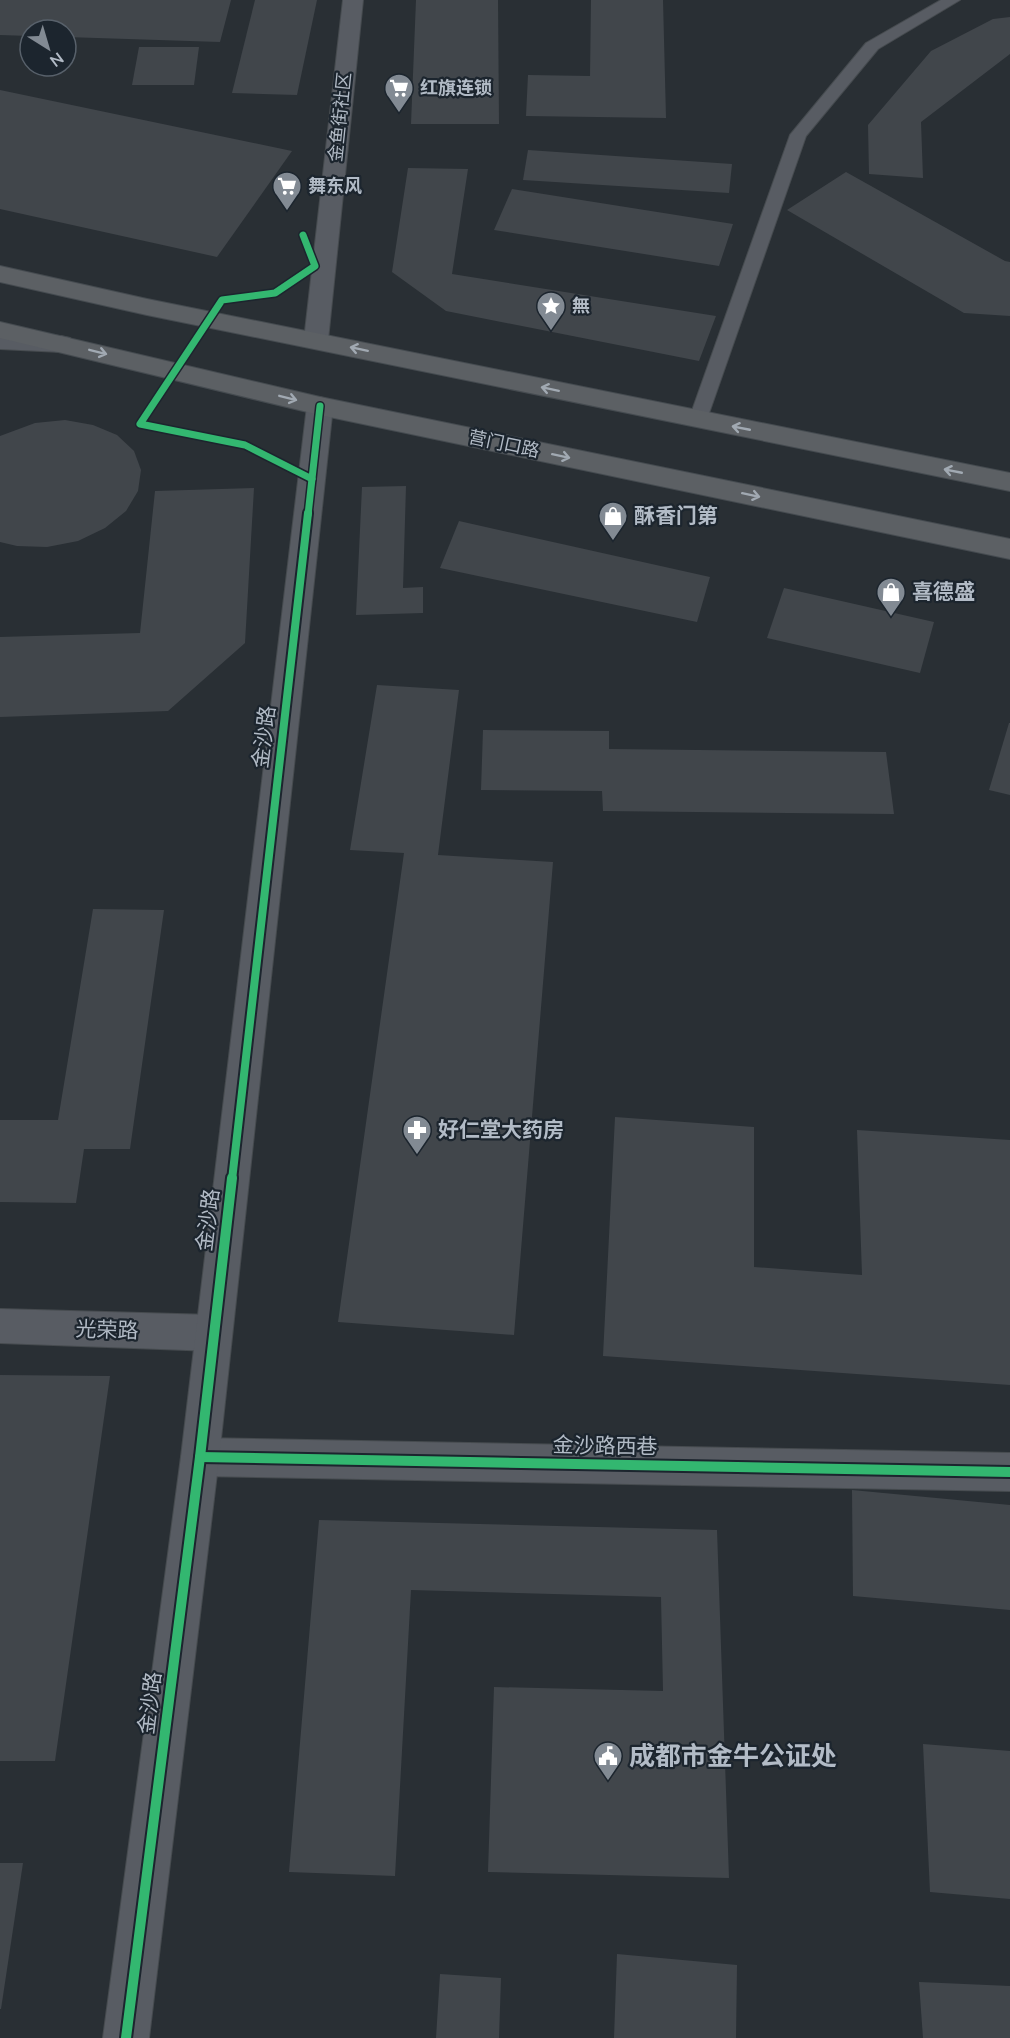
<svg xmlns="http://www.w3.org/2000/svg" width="1010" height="2038" font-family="Mulish,'Noto Sans SC',sans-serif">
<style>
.building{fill:#41464b}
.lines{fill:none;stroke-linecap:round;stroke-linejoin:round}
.service-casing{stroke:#464b4f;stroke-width:2}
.minor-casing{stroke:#464b4f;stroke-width:2}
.tertiary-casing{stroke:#464b4f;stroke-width:2}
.trunk-casing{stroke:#454b50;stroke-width:2}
.service{fill:#585c63;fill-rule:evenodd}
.minor{fill:#585c63;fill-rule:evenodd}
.tertiary{fill:#585c63;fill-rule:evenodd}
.trunk{fill:#5c6064;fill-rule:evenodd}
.cycleway-far2-casing{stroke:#1c252e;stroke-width:10}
.cycleway-far1-casing{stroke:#1c252e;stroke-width:12}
.cycleway-casing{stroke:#1c252e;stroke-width:14}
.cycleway-far2{stroke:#33b770;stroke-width:7}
.cycleway-far1{stroke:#33b770;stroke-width:8}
.cycleway{stroke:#33b770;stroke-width:10}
.oneway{stroke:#a1a9b2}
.labels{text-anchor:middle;stroke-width:4.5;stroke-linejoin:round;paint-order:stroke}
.far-poi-label{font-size:18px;font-weight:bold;fill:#b2bbc6;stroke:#1c252e;text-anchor:start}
.far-street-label{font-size:18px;fill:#b2bbc6;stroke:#1c252e}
.poi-label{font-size:21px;font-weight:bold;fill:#b2bbc6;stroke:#1c252e;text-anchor:start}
.street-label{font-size:21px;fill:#b2bbc6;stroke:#1c252e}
.near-poi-label{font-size:26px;font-weight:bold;fill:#b2bbc6;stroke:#1c252e;text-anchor:start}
</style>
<rect width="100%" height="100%" fill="#292f34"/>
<!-- building -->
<g class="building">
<polygon points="0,0 231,0 220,42 66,37 66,30 30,30 30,36 0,35"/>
<polygon points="255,0 317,0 297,95 232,93"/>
<polygon points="416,0 498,0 499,124 411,124"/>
<polygon points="591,0 663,0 666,118 526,116 528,75 590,76"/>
<polygon points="1010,17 1010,54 921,122 923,178 869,174 868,125 931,51 993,19"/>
<polygon points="139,47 199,47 194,85 132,85"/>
<polygon points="0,90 292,151 217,257 0,209"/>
<polygon points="528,150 732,164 729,193 523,180"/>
<polygon points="408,168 468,169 452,274 716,316 699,361 446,311 392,272"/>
<polygon points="846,172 1005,261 1010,262 1010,316 964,313 787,210"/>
<polygon points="512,189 733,224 719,266 494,230"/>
<polygon points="65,420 93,425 117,435 134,451 141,470 138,491 126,511 105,528 78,541 47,547 17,546 0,542 0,436 35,423"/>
<polygon points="406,486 403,588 423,587 423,613 356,615 362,487"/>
<polygon points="254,488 245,643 168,711 0,717 0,637 140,633 155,491"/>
<polygon points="459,521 710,577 697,622 440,568"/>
<polygon points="784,588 934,622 920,673 767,638"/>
<polygon points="377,685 459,690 438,855 553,862 514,1335 338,1322 404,853 350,850"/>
<polygon points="1009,723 1010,723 1010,795 989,790"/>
<polygon points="483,730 609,731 609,749 886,752 894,814 603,811 602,791 481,790"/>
<polygon points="93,909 164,910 130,1149 84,1149 76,1203 0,1202 0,1120 58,1120"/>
<polygon points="615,1117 754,1127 754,1267 862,1275 857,1130 1010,1140 1010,1385 603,1356"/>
<polygon points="0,1375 110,1376 55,1761 0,1761"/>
<polygon points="852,1490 1010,1505 1010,1610 853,1596"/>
<polygon points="319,1520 717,1530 729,1878 488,1872 494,1687 663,1691 661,1597 411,1590 395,1876 289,1872"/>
<polygon points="923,1744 1010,1751 1010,1899 930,1892"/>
<polygon points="0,1863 23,1863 1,2009 0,2009"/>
<polygon points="617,1954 737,1965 736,2038 614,2038"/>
<polygon points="440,1974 501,1978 499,2038 436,2038"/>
<polygon points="919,1982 1010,1986 1010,2038 923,2038"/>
</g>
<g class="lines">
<!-- service casing -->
<g class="service-casing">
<polygon id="service" points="941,0 960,0 878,49 806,136 707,419 705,423 698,425 691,423 689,419 790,135 866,43"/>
</g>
<!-- minor casing -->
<g class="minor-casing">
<g id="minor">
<polygon points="0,333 61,336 70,338 73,344 70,350 61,352 0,349"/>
<polygon points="0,1309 213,1315 226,1321 231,1333 226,1345 213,1351 0,1343"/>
<polygon points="200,1438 1010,1453 1010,1491 200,1476 186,1470 181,1457 186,1444"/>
</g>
</g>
<!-- tertiary casing -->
<g class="tertiary-casing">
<g id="tertiary">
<polygon points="343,0 363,0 328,340 325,346 316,348 307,346 304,340"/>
<polygon points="320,397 329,400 333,406 219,1457 149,2038 103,2038 181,1457 307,406 311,400"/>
</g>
</g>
<!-- trunk casing -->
<g class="trunk-casing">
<g id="trunk">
<polygon points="0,266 147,299 1010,473 1010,491 147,315 0,282"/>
<polygon points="0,322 320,397 1010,539 1010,559 320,415 0,338"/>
</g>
</g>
<!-- service -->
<use href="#service" class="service"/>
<!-- minor -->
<use href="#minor" class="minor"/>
<!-- tertiary -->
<use href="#tertiary" class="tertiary"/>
<!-- trunk -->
<use href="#trunk" class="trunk"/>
<!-- cycleway-far2 casing -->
<g class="cycleway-far2-casing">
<g id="cycleway-far2">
<polyline points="303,235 315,266 275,293 222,300 140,424 245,445 312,479"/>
<polyline points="308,515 320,406"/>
</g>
</g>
<!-- cycleway-far1 casing -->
<g class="cycleway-far1-casing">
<polyline id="cycleway-far1" points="232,1180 308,513"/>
</g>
<!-- cycleway casing -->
<g class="cycleway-casing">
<g id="cycleway">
<polyline points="200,1457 1010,1472"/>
<polyline points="126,2038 200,1457 232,1178"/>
</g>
</g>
<!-- cycleway-far2 -->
<use href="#cycleway-far2" class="cycleway-far2"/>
<!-- cycleway-far1 -->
<use href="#cycleway-far1" class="cycleway-far1"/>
<!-- cycleway -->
<use href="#cycleway" class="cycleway"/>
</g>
<!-- one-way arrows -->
<defs><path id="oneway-shaft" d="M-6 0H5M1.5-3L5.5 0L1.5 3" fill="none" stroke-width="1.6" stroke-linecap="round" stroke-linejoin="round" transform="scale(1.5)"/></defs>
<g class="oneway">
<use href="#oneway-shaft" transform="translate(359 349) rotate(-168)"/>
<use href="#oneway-shaft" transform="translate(98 352) rotate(14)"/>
<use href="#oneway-shaft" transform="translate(550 389) rotate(-168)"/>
<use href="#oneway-shaft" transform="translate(288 398) rotate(14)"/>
<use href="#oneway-shaft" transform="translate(741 428) rotate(-169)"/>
<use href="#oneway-shaft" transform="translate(561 456) rotate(12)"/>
<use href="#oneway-shaft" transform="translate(953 471) rotate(-169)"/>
<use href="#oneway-shaft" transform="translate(751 495) rotate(12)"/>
</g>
<!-- icons -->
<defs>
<g id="supermarket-pin" transform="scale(1.5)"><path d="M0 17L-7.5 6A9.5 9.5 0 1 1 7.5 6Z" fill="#828a93" stroke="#1c252e"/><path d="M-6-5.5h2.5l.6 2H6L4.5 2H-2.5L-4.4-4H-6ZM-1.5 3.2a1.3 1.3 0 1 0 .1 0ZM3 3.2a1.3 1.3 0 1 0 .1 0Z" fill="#fff"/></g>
<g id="sight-pin" transform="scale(1.5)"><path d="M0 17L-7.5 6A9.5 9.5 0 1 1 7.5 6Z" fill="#828a93" stroke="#1c252e"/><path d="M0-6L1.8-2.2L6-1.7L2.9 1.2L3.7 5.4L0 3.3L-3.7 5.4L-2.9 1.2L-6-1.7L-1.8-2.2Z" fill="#fff"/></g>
<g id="shop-pin" transform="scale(1.5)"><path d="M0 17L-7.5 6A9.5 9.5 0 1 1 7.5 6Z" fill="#828a93" stroke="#1c252e"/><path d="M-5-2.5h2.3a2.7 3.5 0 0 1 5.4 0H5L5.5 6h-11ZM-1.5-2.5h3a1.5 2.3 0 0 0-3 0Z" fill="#fff"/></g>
<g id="pharmacy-pin" transform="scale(1.5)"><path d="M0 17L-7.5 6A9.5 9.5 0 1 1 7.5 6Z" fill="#828a93" stroke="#1c252e"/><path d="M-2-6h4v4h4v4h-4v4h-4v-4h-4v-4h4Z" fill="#fff"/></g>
<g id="civic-pin" transform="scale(1.5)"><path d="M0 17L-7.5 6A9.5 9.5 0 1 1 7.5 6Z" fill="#828a93" stroke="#1c252e"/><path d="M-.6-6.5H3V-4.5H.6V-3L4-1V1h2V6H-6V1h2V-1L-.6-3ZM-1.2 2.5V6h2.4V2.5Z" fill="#fff"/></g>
</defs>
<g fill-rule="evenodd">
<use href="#supermarket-pin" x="399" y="88"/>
<use href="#supermarket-pin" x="287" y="186"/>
<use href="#sight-pin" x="551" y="306"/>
<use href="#shop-pin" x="613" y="516"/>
<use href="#shop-pin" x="891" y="592"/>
<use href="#pharmacy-pin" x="417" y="1130"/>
<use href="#civic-pin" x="608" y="1756"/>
</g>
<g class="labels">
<!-- far-poi labels -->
<g class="far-poi-label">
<text x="420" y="94">红旗连锁</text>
<text x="308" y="192">舞东风</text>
<text x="572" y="312">無</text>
</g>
<!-- far-street labels -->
<g class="far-street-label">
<text transform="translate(340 117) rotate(-84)" y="6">金鱼街社区</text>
<text transform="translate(504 444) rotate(12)" y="6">营门口路</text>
</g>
<!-- poi labels -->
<g class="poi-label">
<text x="634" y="523">酥香门第</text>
<text x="912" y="599">喜德盛</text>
<text x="438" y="1137">好仁堂大药房</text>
</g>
<!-- street labels -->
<g class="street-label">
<text transform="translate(264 737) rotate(-83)" y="7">金沙路</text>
<text transform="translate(208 1220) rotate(-83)" y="7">金沙路</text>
<text transform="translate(107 1330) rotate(2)" y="7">光荣路</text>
<text transform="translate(605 1446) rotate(1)" y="7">金沙路西巷</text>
<text transform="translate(150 1703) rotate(-83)" y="7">金沙路</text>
</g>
<!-- near-poi labels -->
<g class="near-poi-label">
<text x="629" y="1765">成都市金牛公证处</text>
</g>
</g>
<!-- north arrow -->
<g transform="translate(48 48) rotate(143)"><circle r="28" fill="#1c252e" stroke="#58616b" stroke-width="1.5"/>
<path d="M0-4.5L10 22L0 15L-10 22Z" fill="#828a93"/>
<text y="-9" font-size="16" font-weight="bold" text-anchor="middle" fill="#b2bbc6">N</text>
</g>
</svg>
